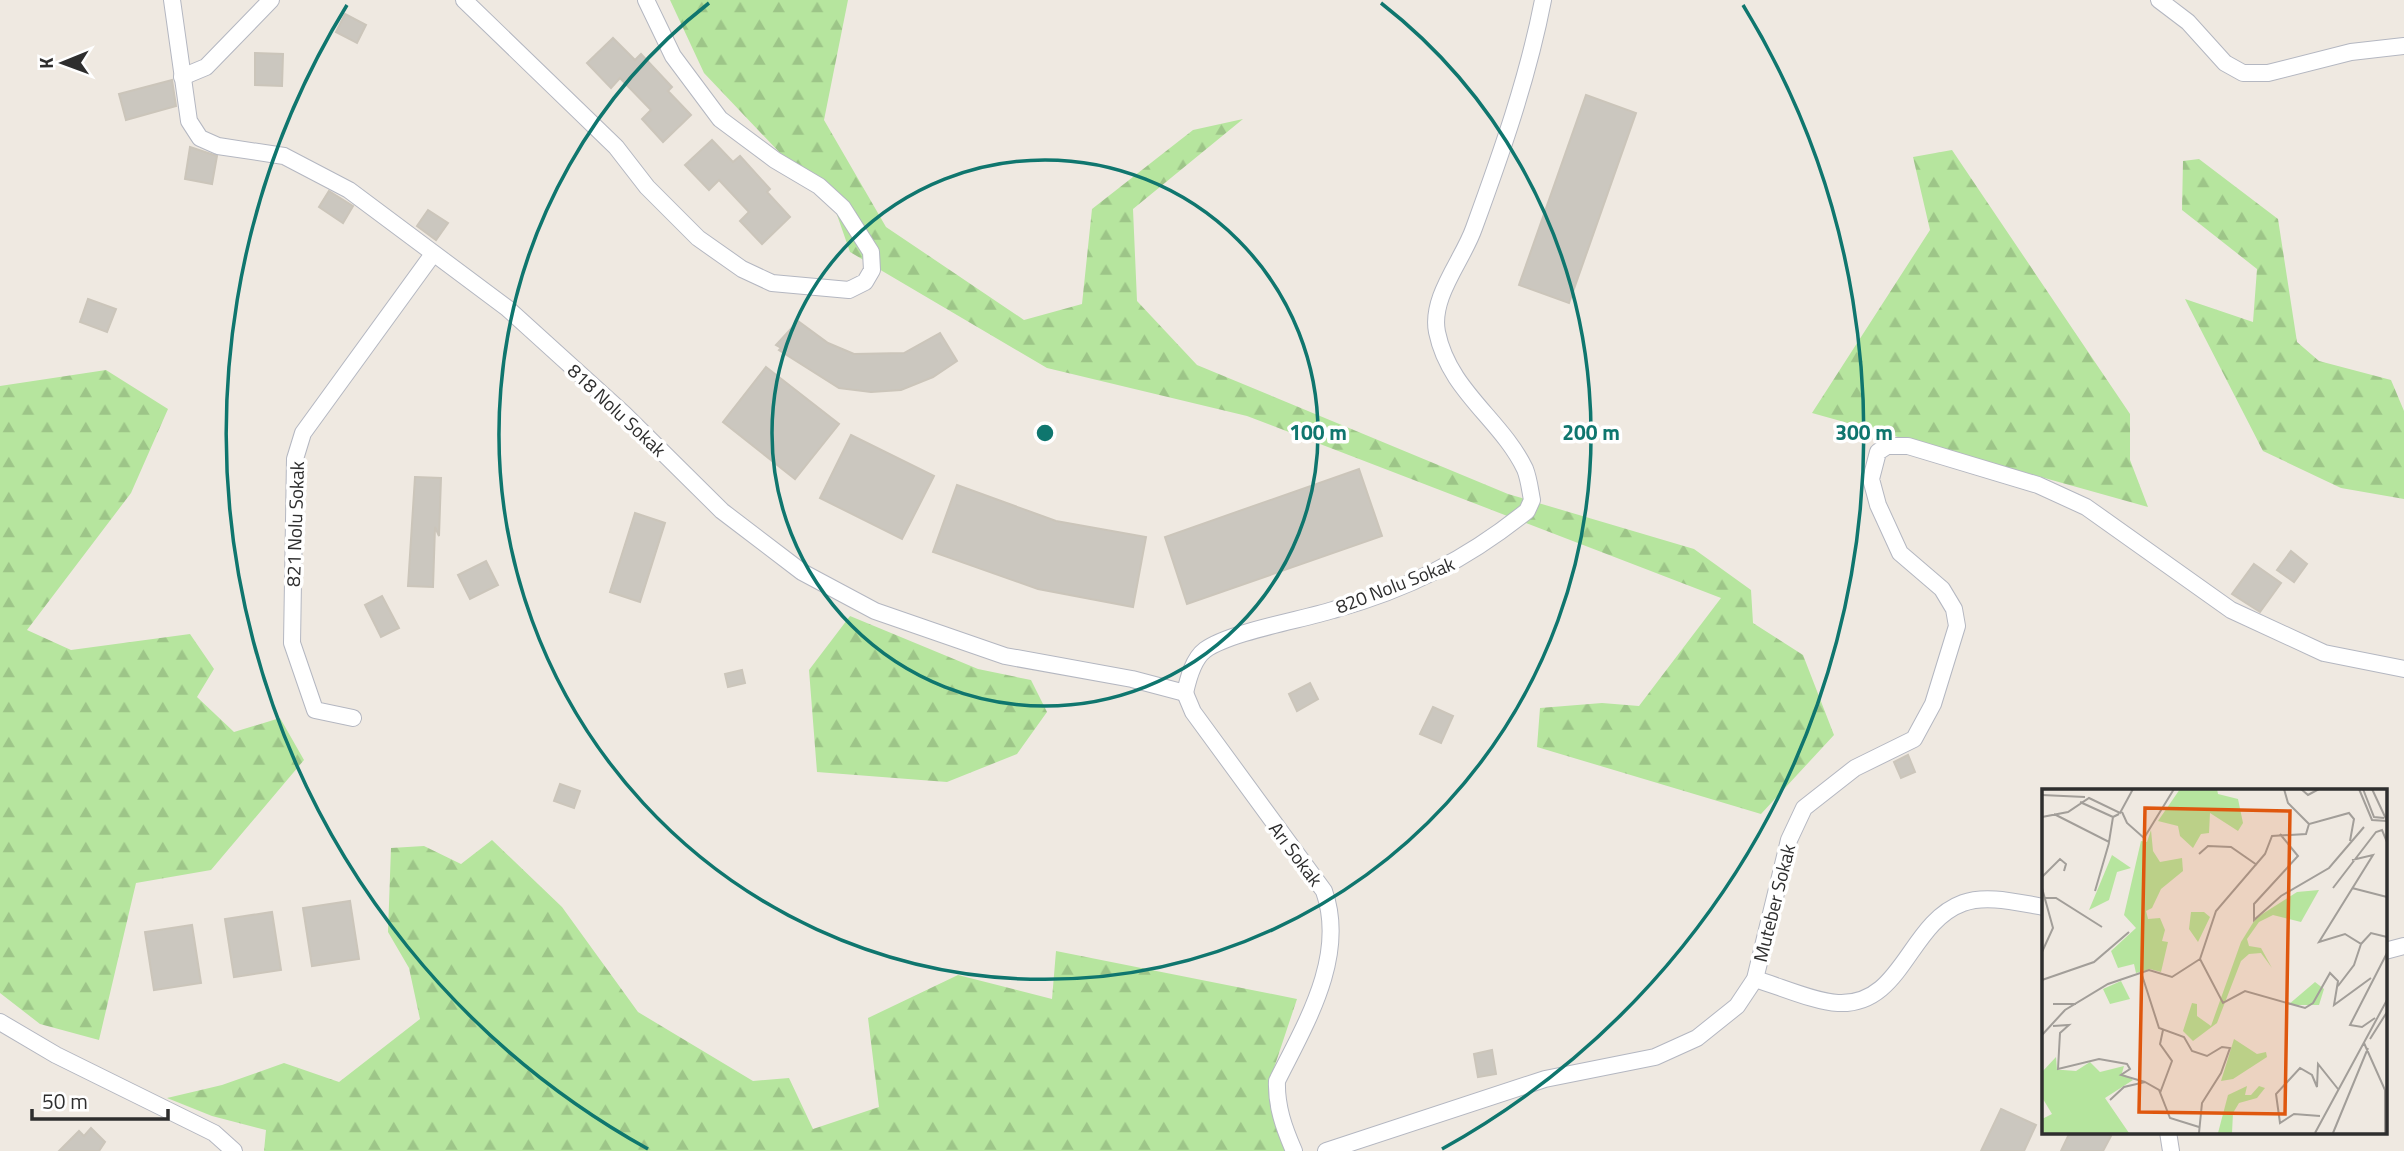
<svg xmlns="http://www.w3.org/2000/svg" width="2404" height="1151" font-family="'Titillium Web',sans-serif">
<style>
.forest{fill:url(#forest-firs)}
.building{fill:#cbc7bf;stroke:#cbc5ba;stroke-width:2}
.lines{fill:none;stroke-linecap:round;stroke-linejoin:round}
.street-casing{stroke:#b4b7c1;stroke-width:18}
.street{stroke:#fff;stroke-width:16}
.ring{fill:none;stroke:#0f766e;stroke-width:3.5}
.labels{text-anchor:middle;stroke-width:7;stroke-linejoin:round;paint-order:stroke}
.street-label{font-size:19px;fill:#2e2e2e;stroke:#fff}
.inset-road{fill:none;stroke:#a29e99;stroke-width:2}
.view{fill:#df570e;fill-opacity:0.15;stroke:#df570e;stroke-width:3.5}
.inset-edge{fill:none;stroke:#2e2e2e;stroke-width:3.5}
.centre{fill:#0f766e;stroke:#fff;stroke-width:3.5}
.ring-label{font-size:21px;text-anchor:middle;font-weight:bold;fill:#0f766e;stroke:#fff;stroke-width:7;stroke-linejoin:round;paint-order:stroke}
</style>
<defs>
<pattern id="forest-firs" width="22" height="20" patternUnits="userSpaceOnUse" patternTransform="scale(1.75)"><rect width="22" height="20" fill="#b6e59e"/><path d="M5 1l3.5 6h-7zM16 11l3.5 6h-7z" fill="#9dc588"/></pattern>
</defs>
<rect width="100%" height="100%" fill="#efe9e1"/>
<!-- forest -->
<g class="forest">
<polygon points="670,0 848,0 824,120 886,227 1024,320 1082,304 1092,209 1193,130 1243,119 1133,209 1137,301 1197,365 1508,494 1694,549 1751,590 1753,623 1803,655 1834,735 1761,814 1537,747 1540,708 1602,703 1639,706 1721,598 1247,416 1047,368 850,252 836,212 704,73"/>
<polygon points="1952,150 2130,414 2130,460 2148,507 1812,413 1930,230 1913,157"/>
<polygon points="2199,159 2278,219 2297,342 2319,361 2391,380 2404,411 2404,499 2341,488 2263,451 2185,299 2253,322 2257,269 2182,210 2183,161"/>
<polygon points="106,370 168,409 131,493 27,630 71,650 190,634 214,669 197,697 234,732 280,718 304,760 211,870 136,883 99,1040 40,1024 0,993 0,386"/>
<polygon points="850,616 978,669 1031,680 1047,712 1017,754 947,782 817,772 809,670"/>
<polygon points="492,840 562,907 638,1012 753,1081 789,1078 813,1129 879,1107 868,1018 958,975 1052,999 1056,951 1297,999 1269,1083 1291,1151 264,1151 266,1130 212,1116 167,1098 222,1085 284,1063 339,1082 420,1019 409,968 388,932 391,848 424,846 461,864"/>
</g>
<!-- building -->
<g class="building">
<polygon points="345,14 366,25 357,43 336,32"/>
<polygon points="613,38 635,60 641,54 672,87 668,91 691,115 663,142 642,119 651,110 620,78 611,88 587,63"/>
<polygon points="255,53 283,54 282,86 255,85"/>
<polygon points="172,80 176,106 126,120 119,94"/>
<polygon points="1586,95 1636,113 1569,303 1519,285"/>
<polygon points="712,140 733,162 740,156 770,189 767,192 790,217 762,244 740,221 749,212 719,180 709,190 685,165"/>
<polygon points="190,147 217,156 212,184 185,179"/>
<polygon points="329,191 353,206 343,223 319,207"/>
<polygon points="428,210 448,223 436,240 417,226"/>
<polygon points="88,299 116,309 107,332 80,322"/>
<polygon points="798,321 828,343 854,354 904,353 940,333 957,361 933,377 901,390 871,392 839,388 779,350 781,348 776,345"/>
<polygon points="766,367 839,424 795,479 723,422"/>
<polygon points="851,435 934,476 902,539 820,498"/>
<polygon points="1359,469 1382,536 1187,604 1165,537"/>
<polygon points="415,477 441,478 439,536 435,527 433,587 408,586"/>
<polygon points="957,485 1056,521 1146,537 1133,607 1038,589 933,552"/>
<polygon points="635,513 665,523 640,602 610,592"/>
<polygon points="2291,551 2307,564 2294,582 2277,570"/>
<polygon points="486,561 498,585 470,599 458,575"/>
<polygon points="2254,564 2281,583 2260,612 2232,594"/>
<polygon points="382,596 399,628 381,637 365,605"/>
<polygon points="742,670 745,683 728,687 725,674"/>
<polygon points="1310,683 1318,699 1297,711 1289,694"/>
<polygon points="1433,707 1453,716 1441,743 1420,734"/>
<polygon points="1908,755 1915,772 1901,778 1894,762"/>
<polygon points="560,784 580,791 574,808 554,801"/>
<polygon points="350,901 359,959 312,966 303,908"/>
<polygon points="272,912 281,970 234,977 225,919"/>
<polygon points="192,925 201,983 154,990 145,932"/>
<polygon points="1492,1050 1496,1074 1478,1077 1474,1054"/>
<polygon points="2001,1109 2036,1125 2024,1151 1981,1151"/>
<polygon points="91,1128 105,1142 99,1151 59,1151 79,1131 84,1136"/>
<polygon points="2070,1132 2103,1132 2111,1136 2103,1151 2061,1151"/>
</g>
<g class="lines">
<!-- street casing -->
<g class="street-casing">
<g id="street">
<polyline points="172,0 189,121 200,138 218,146 284,156 349,190 507,308 624,414 722,511 802,572 875,611 1005,656 1132,679 1185,693"/>
<polyline points="464,0 616,147 647,187 698,238 742,269 772,283 849,290 865,282 872,270 871,252 843,208 819,186 775,160 720,119 673,56 646,0"/>
<polyline points="2159,0 2188,22 2225,63 2243,73 2268,73 2351,52 2404,46"/>
<polyline points="182,77 206,67 271,0"/>
<path d="M 1185,693 C 1188,679 1193,659 1205,650 C 1230,632 1301,620 1333,610 C 1408,589 1466,560 1527,511 L 1532,500 C 1530,490 1529,479 1525,469 C 1501,419 1449,391 1437,332 C 1430,297 1463,260 1474,228 C 1501,154 1528,78 1543,0"/>
<path d="M 1185,693 L 1193,712 L 1324,891 C 1347,956 1306,1023 1277,1081 C 1276,1106 1284,1128 1294,1151"/>
<polyline points="353,718 315,710 292,643 295,459 303,433 433,254"/>
<polyline points="2385,951 2404,946"/>
<path d="M 1755,979 C 1779,986 1815,1002 1838,1003 C 1903,1006 1908,923 1963,903 C 1987,894 2019,903 2044,907"/>
<polyline points="0,1022 56,1055 214,1133 234,1151"/>
<polyline points="2168,1132 2171,1151"/>
<polyline points="1326,1151 1545,1079 1655,1057 1697,1038 1737,1006 1755,979 1789,840 1804,808 1855,768 1914,739 1933,704 1957,626 1954,609 1942,589 1900,553 1878,505 1871,479 1878,452 1887,446 1908,446 2038,485 2086,507 2231,610 2324,653 2404,669"/>
</g>
</g>
<!-- street -->
<use href="#street" class="street"/>
</g>
<!-- distance rings -->
<g class="ring">
<circle cx="1045" cy="433" r="273"/>
<path d="M1381 3A546 546 0 1 1 709 3"/>
<path d="M648 1149A819 819 0 0 1 347 5M1743 5A819 819 0 0 1 1442 1149"/>
</g>
<g class="labels">
<!-- street labels -->
<g class="street-label">
<text transform="translate(617 410) rotate(43)" y="7">818 Nolu Sokak</text>
<text transform="translate(295 524) rotate(-88)" y="7">821 Nolu Sokak</text>
<text transform="translate(1395 585) rotate(-21)" y="7">820 Nolu Sokak</text>
<text transform="translate(1296 854) rotate(53)" y="7">Arı Sokak</text>
<text transform="translate(1774 903) rotate(-76)" y="7">Muteber Sokak</text>
</g>
</g>
<!-- overview -->
<g transform="translate(2042 789)">
<rect width="345" height="345" fill="#efe9e1"/>
<path d="M 138,0 L 175,0 L 176,5 L 196,10 L 201,34 L 196,42 L 168,24 L 167,44 L 159,45 L 151,59 L 138,47 L 136,37 L 116,32 ZM 109,41 L 111,62 L 118,73 L 140,69 L 141,82 L 119,100 L 110,119 L 104,122 L 106,130 L 118,129 L 123,141 L 120,152 L 126,153 L 119,183 L 108,180 L 94,184 L 92,175 L 76,179 L 69,162 L 94,139 L 82,126 L 99,52 L 105,53 ZM 70,66 L 89,79 L 75,83 L 67,111 L 47,121 ZM 277,101 L 259,133 L 231,126 L 217,133 L 205,150 L 207,157 L 219,159 L 230,179 L 219,164 L 207,165 L 199,172 L 175,234 L 151,252 L 141,242 L 150,214 L 155,215 L 155,227 L 169,237 L 199,153 L 214,129 L 255,103 ZM 149,123 L 162,123 L 168,128 L 156,153 L 147,140 ZM 79,192 L 88,210 L 68,215 L 61,200 ZM 273,193 L 282,200 L 277,216 L 246,216 ZM 192,250 L 215,265 L 224,263 L 225,268 L 191,290 L 179,292 ZM 14,268 L 15,281 L 21,281 L 34,282 L 48,273 L 58,283 L 82,277 L 80,284 L 91,291 L 63,309 L 87,344 L 0,344 L 0,330 L 10,325 L 1,310 L 0,283 ZM 205,297 L 203,306 L 209,306 L 217,297 L 223,299 L 215,309 L 197,314 L 191,324 L 190,344 L 176,344 L 186,306 Z" fill="#b6e59e"/>
<path class="inset-road" d="M 242,0 L 246,14 L 267,35M 259,0 L 266,6 L 277,0M 317,0 L 330,31 L 345,32M 321,0 L 332,28 L 342,29M 330,0 L 345,32M 0,6 L 43,8M 38,13 L 71,28M 80,23 L 85,34 L 102,49 L 132,0M 12,25 L 67,53 L 71,28 L 77,25M 0,28 L 26,23 L 47,9 L 78,24 L 91,0M 238,45 L 256,67 L 212,115 L 212,131 L 239,107 L 287,79 L 322,38M 157,65 L 166,57 L 189,58 L 215,76M 0,88 L 18,70 L 24,75 L 22,82M 0,99 L 11,139 L 0,163M 291,99 L 334,43 L 340,41 L 345,53M 310,99 L 345,108M 53,102 L 67,54M 3,109 L 14,109 L 60,138M 319,155 L 329,144 L 345,148M 158,170 L 181,214 L 203,202 L 263,219 L 271,214 L 288,184 L 296,192 L 292,216 L 329,189M 158,170 L 174,122 L 223,65 L 230,47 L 264,45 L 267,35 L 307,24 L 312,30 L 308,52M 99,183 L 117,239 L 142,248 L 150,262 L 165,267 L 180,258 L 188,259 L 179,284 L 160,314 L 157,344M 0,191 L 52,173 L 87,143M 296,197 L 312,176 L 319,155 L 303,145 L 277,153 L 331,66 L 310,71M 11,215 L 34,215M 333,229 L 320,238 L 308,236 L 345,164M 11,237 L 27,236 L 18,244 L 16,280 L 57,270 L 85,275 L 88,280 L 79,286 L 103,293M 0,246 L 23,221 L 66,195 L 107,181 L 130,188 L 158,170M 328,250 L 345,223M 322,254 L 343,301 L 343,344M 118,304 L 130,272 L 118,255 L 121,241M 68,311 L 82,298 L 103,293 L 117,301 L 128,329 L 157,338M 278,327 L 252,325 L 238,334 L 234,305 L 258,279 L 270,286 L 275,298 L 276,275 L 296,300M 273,344 L 345,211M 291,344 L 326,259"/>
<path class="view" d="M 103,19 L 248,22 L 243,325 L 97,323 Z"/>
<rect width="345" height="345" class="inset-edge"/>
</g>
<circle cx="1045" cy="433" r="10" class="centre"/>
<g class="ring-label">
<text x="1318" y="440">100 m</text>
<text x="1591" y="440">200 m</text>
<text x="1864" y="440">300 m</text>
</g>
<!-- north arrow -->
<g transform="translate(63 63) rotate(269)" stroke="#ffffff" stroke-width="5" paint-order="stroke">
<path d="M0-5L12 26L0 18L-12 26Z" fill="#2e2e2e"/>
<text y="-10" font-size="19" font-weight="bold" text-anchor="middle" fill="#2e2e2e">K</text>
</g>
<!-- scale -->
<path d="M32 1109v10h136v-10" fill="none" stroke="#2e2e2e" stroke-width="3.5"/>
<text x="42" y="1109" font-size="21" fill="#2e2e2e" stroke="#ffffff" stroke-width="5" paint-order="stroke">50 m</text>
</svg>
